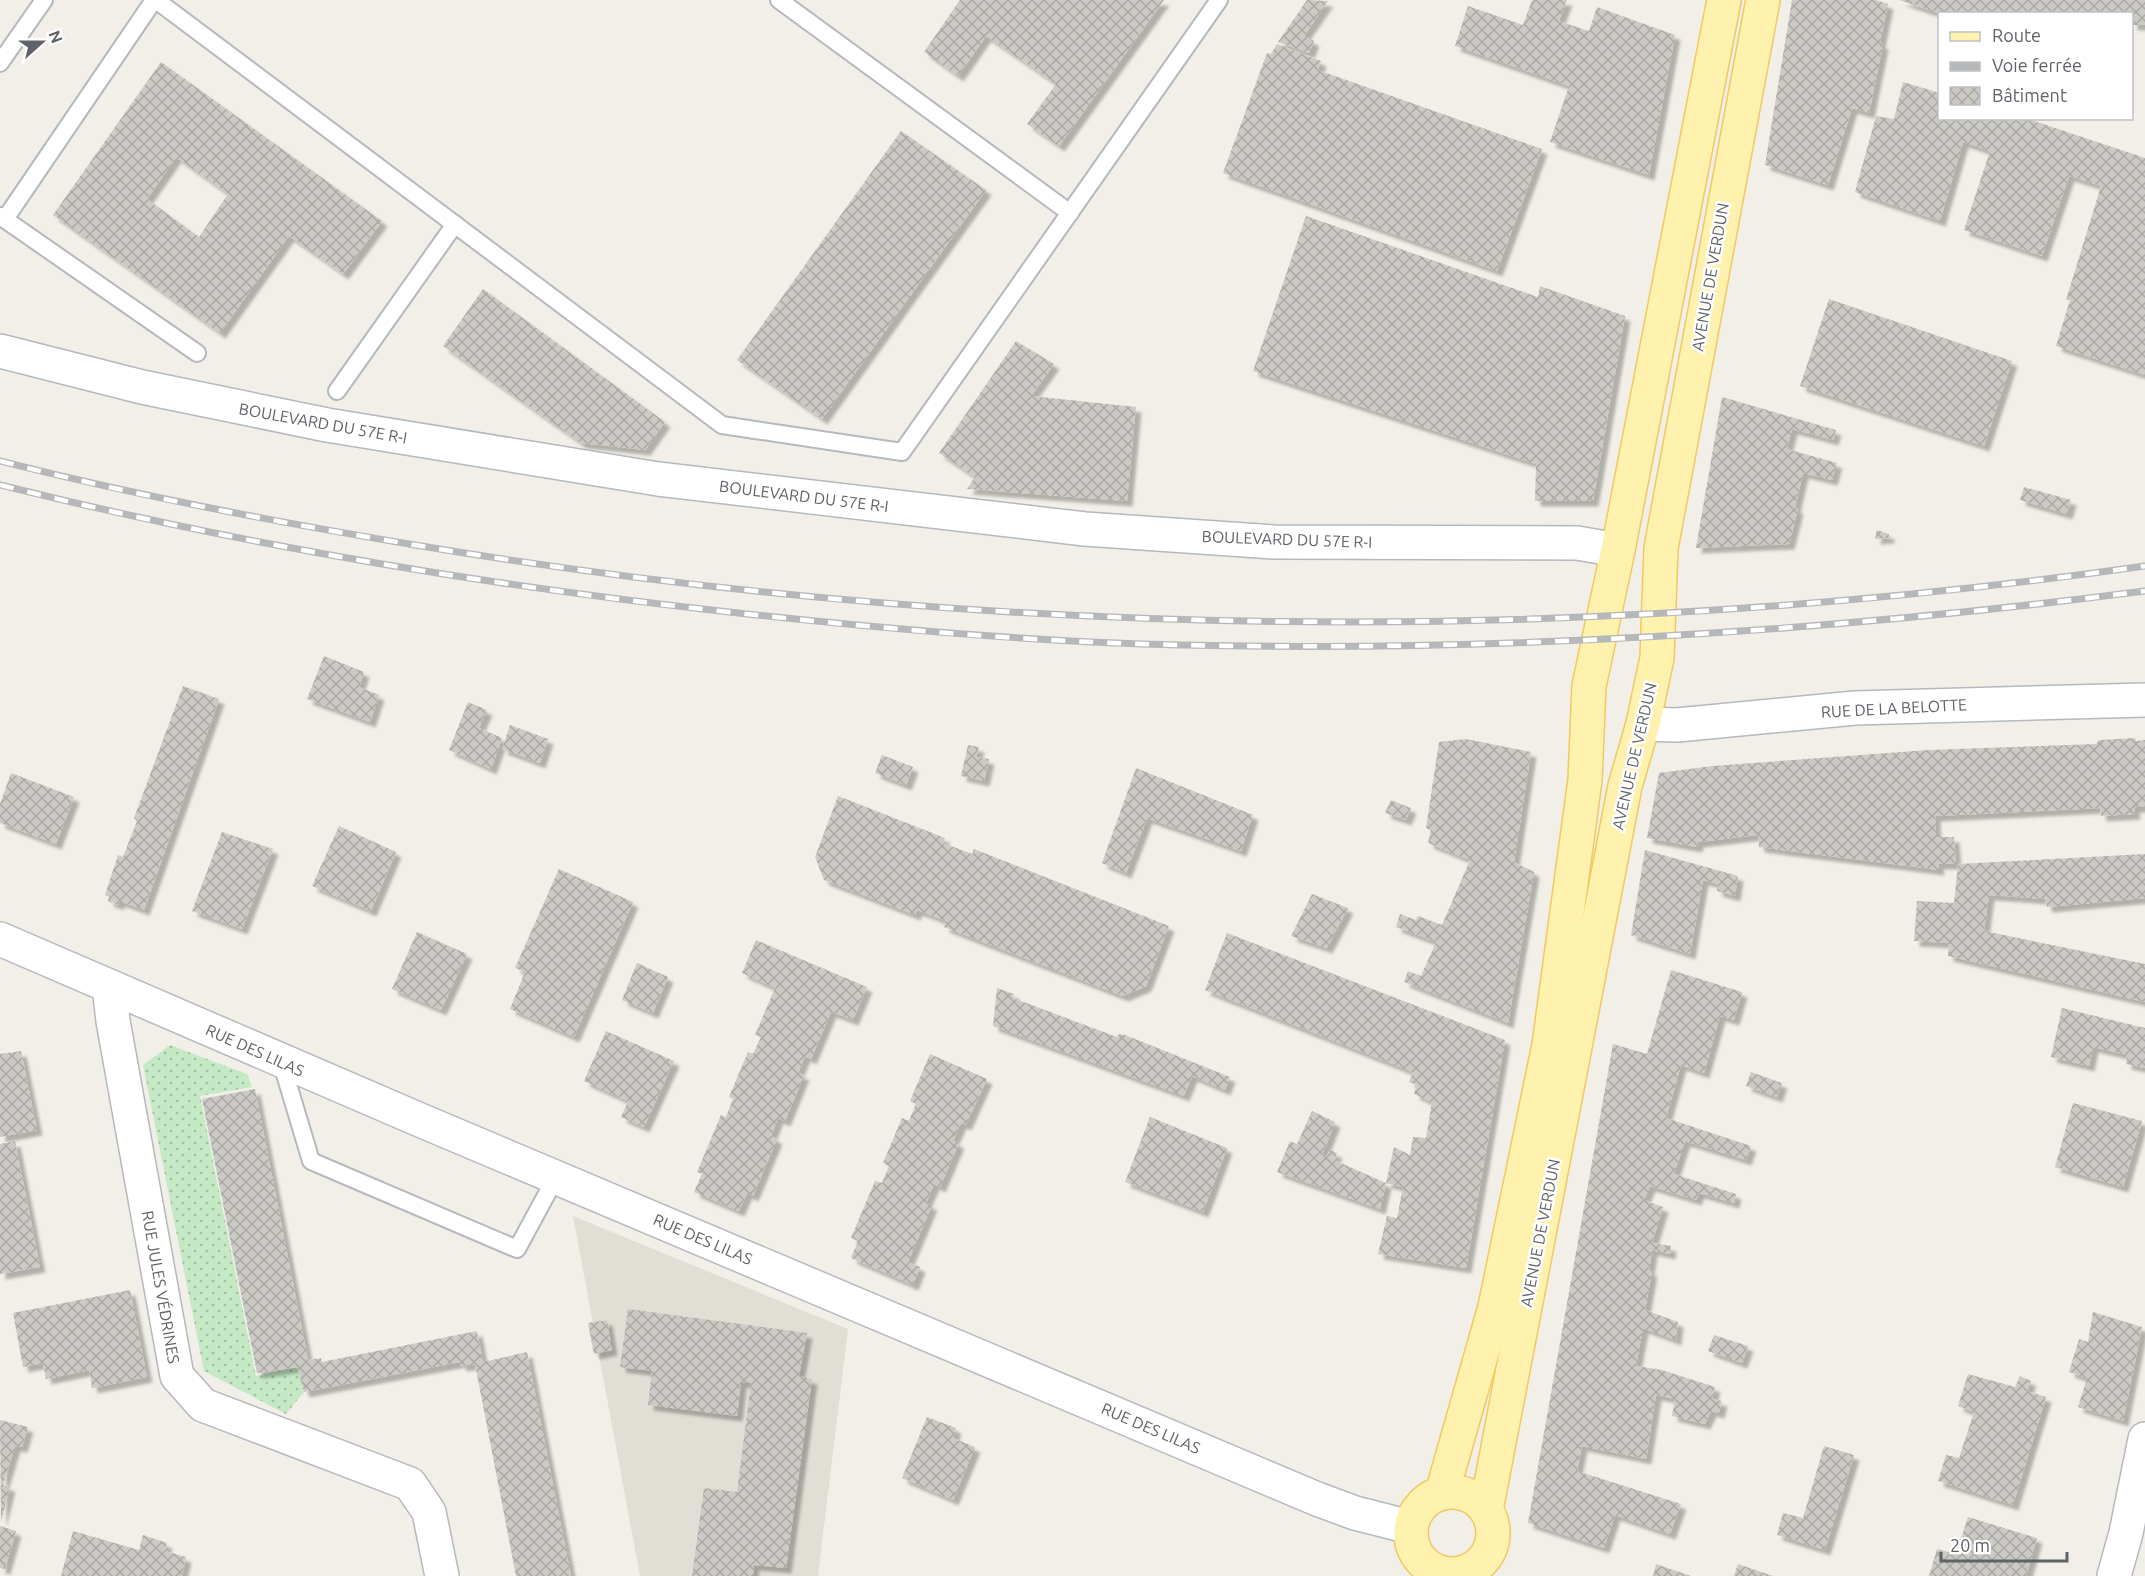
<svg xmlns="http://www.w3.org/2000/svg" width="2145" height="1576" font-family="Ubuntu,sans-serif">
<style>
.education{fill:#e1ded6}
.grass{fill:url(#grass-dots)}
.building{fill:url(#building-cross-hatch);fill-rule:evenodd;filter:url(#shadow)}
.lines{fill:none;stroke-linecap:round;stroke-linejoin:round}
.lane-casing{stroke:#b5b8bc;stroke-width:20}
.street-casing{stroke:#b5b8bc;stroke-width:36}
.secondary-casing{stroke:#b6babf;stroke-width:36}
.primary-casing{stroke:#f2c960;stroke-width:36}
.lane{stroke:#fff;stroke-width:16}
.street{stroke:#fff;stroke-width:33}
.secondary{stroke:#fff;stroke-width:33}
.primary{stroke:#fff2af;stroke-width:33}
.rail-casing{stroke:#b6b7b8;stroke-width:7}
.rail{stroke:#fff;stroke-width:4.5;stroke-dasharray:14;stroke-linecap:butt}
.labels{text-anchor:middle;stroke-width:5;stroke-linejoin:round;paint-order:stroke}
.street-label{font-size:16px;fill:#5f6368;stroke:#fff}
</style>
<defs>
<pattern id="grass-dots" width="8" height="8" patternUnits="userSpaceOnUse" patternTransform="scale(1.5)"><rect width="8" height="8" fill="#c5e8c5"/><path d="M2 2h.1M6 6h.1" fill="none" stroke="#a3c0a4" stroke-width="1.8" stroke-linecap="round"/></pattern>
<pattern id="building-cross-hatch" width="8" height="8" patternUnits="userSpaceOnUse" patternTransform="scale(1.5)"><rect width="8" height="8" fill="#cccac5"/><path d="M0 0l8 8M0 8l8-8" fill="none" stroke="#a9a8a4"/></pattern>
<filter id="shadow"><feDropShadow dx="5.5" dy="5.5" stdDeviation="1.5" flood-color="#0004"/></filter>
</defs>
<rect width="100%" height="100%" fill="#f1efe8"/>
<!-- education -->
<polygon class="education" points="573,1216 848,1329 818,1576 640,1576"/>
<!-- grass -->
<polygon class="grass" points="170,1045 247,1074 252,1087 200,1096 256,1376 297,1367 304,1392 286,1414 204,1371 143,1065"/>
<!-- building -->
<g class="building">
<polygon points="960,0 1164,0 1059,146 1027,124 1056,84 986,36 958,76 924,52"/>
<polygon points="1307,0 1328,1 1304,36 1314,41 1309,53 1278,42"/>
<polygon points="1532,0 1567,0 1559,21 1589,31 1597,7 1675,35 1649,175 1550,142 1569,86 1455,46 1468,6 1523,25"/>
<polygon points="1792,0 1876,0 1888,4 1880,42 1883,45 1869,113 1852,108 1828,185 1765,165"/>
<polygon points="1899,0 2145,0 2145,25 2132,25 2132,14 1941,14"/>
<polygon points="1277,44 1321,61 1318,70 1542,149 1497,271 1223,173 1267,53 1271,54"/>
<path d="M 161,62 L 382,221 L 343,274 L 289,236 L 220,333 L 53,215 ZM 176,157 L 228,194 L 199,237 L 147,199 Z"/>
<polygon points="1903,82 1940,93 1940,118 2025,118 2145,158 2145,375 2056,346 2070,300 2066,300 2101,186 2069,176 2042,256 1964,230 1990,151 1963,142 1940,221 1855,192 1876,116 1894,119"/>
<polygon points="901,131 986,190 822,419 737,360"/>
<polygon points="1306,216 1538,297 1540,286 1625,316 1593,501 1535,501 1536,464 1253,371"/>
<polygon points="483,289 665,422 645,450 581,443 443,346"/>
<polygon points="1829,299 2012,361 1984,446 1800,386"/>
<polygon points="1016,341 1054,364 1031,396 1136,407 1127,501 967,489 975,477 939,453"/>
<polygon points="1722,397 1836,430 1833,440 1792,429 1787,449 1837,463 1832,480 1803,473 1795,508 1798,509 1789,544 1696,548"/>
<polygon points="2024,487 2071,500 2067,514 2020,500"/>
<polygon points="1877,530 1889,534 1889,538 1875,539"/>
<polygon points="324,656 364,672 359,687 379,695 370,722 307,699"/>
<polygon points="183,686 219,699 144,910 119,901 119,905 108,901 109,897 105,895 118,855 123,857 137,821 134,818"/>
<polygon points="468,702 487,710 479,728 502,738 491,769 449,750"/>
<polygon points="510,725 548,739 540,763 502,749"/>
<polygon points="2135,738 2136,741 2145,740 2145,807 2134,807 2135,814 2101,816 2100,808 1935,816 1936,837 1954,837 1956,864 1938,864 1939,870 1759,847 1758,835 1698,842 1697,847 1647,838 1659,773 1712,766 1928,750 2096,744 2099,740"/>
<polygon points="1466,739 1531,752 1514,862 1534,872 1508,1023 1404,982 1408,971 1421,976 1436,942 1396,927 1400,914 1416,920 1418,916 1442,925 1470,860 1428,843 1431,830 1426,828 1439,742"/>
<polygon points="968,745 979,747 976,757 989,759 984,781 961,776"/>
<polygon points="882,755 913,767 906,785 875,773"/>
<polygon points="1136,768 1253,815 1241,851 1147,818 1126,873 1102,863"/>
<polygon points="11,773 74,797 56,844 0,823 0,804"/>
<polygon points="838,796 945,838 943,843 972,854 974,849 1169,926 1146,986 1123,996 944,927 946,921 917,910 915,915 824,880 815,857"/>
<polygon points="1391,800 1411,808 1406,820 1385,813"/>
<polygon points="339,826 396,852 371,911 312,886"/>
<polygon points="222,832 273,849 242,929 192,911"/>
<polygon points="1645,850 1738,876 1735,896 1717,891 1718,884 1703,880 1690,954 1631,935"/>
<polygon points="2145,854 2145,898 2047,907 2045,899 1989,895 1984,931 2145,964 2145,1002 1948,956 1949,943 1914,941 1917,901 1954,903 1958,864"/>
<polygon points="559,869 633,902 574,1037 510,1009 525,972 515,968"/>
<polygon points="1312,894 1348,908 1327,948 1291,936"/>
<polygon points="417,932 467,954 441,1010 392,989"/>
<polygon points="1227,933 1505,1040 1466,1268 1378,1254 1387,1216 1397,1218 1403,1187 1386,1183 1394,1147 1410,1155 1413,1137 1426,1138 1432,1102 1414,1094 1417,1085 1409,1082 1413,1072 1205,990"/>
<polygon points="756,940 867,987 853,1020 831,1012 811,1059 805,1056 798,1073 804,1075 785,1121 778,1118 771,1136 777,1139 753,1196 747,1193 739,1211 694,1192 702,1174 697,1172 721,1115 726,1117 733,1099 729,1097 748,1052 753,1054 761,1037 755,1035 775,988 742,973"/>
<polygon points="637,963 668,977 653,1013 622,1000"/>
<polygon points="1671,970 1742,992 1734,1020 1720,1016 1704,1073 1681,1065 1666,1118 1751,1146 1746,1160 1685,1141 1674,1174 1736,1194 1734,1203 1699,1193 1696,1200 1650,1186 1644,1200 1663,1207 1652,1243 1671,1246 1670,1254 1652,1250 1649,1271 1652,1271 1645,1310 1678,1322 1676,1340 1643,1328 1636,1366 1662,1370 1715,1387 1712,1399 1722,1401 1719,1413 1711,1411 1705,1424 1672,1416 1675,1399 1656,1395 1646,1459 1582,1446 1577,1471 1681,1504 1670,1534 1615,1515 1604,1548 1528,1523 1613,1044 1647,1054"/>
<polygon points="997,988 1014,994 1013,998 1117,1037 1119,1034 1125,1035 1230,1077 1225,1090 1192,1076 1184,1096 993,1026"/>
<polygon points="2062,1008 2145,1028 2145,1068 2126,1064 2127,1055 2093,1047 2089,1066 2051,1057"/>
<polygon points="606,1031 674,1061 644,1127 621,1117 628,1101 584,1081"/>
<polygon points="21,1051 37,1130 0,1137 0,1054"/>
<polygon points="930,1054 987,1079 966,1125 961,1123 953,1141 959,1143 940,1187 934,1184 926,1203 932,1205 908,1262 920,1267 913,1285 851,1258 858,1241 851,1238 875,1181 882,1183 889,1166 883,1163 902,1118 909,1121 916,1104 910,1101"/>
<polygon points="1751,1072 1782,1083 1777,1097 1746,1086"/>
<polygon points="255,1089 308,1360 321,1358 322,1362 477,1331 483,1362 527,1352 571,1576 516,1576 475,1364 461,1366 460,1362 304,1392 297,1367 257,1373 202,1099"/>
<polygon points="2073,1103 2142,1121 2123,1187 2055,1167"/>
<polygon points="1312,1111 1335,1122 1322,1155 1326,1157 1330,1150 1337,1153 1334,1160 1386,1183 1380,1209 1277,1172 1290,1141 1297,1144"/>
<polygon points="1150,1117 1227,1148 1203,1212 1125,1182"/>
<polygon points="15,1141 40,1267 0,1274 0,1144"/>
<polygon points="130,1290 147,1377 92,1388 89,1370 46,1379 43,1363 23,1367 13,1313"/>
<polygon points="628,1309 807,1333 799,1376 812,1379 786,1568 754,1565 753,1576 692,1576 704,1488 737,1492 751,1383 741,1382 737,1416 648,1405 652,1371 620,1367"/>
<polygon points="2093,1312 2142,1327 2123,1421 2078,1407 2087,1378 2069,1372 2079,1339 2088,1342"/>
<polygon points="607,1320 612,1350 594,1354 588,1323"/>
<polygon points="1714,1335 1748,1346 1742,1363 1708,1351"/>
<polygon points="1968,1374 2015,1387 2020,1376 2031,1381 2027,1391 2046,1397 2013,1505 1938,1481 1946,1455 1959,1458 1974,1412 1958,1406"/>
<polygon points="927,1417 956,1428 953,1438 975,1447 953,1500 902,1478"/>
<polygon points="0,1420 28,1427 22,1447 15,1446 3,1485 10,1486 1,1522"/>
<polygon points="1824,1446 1854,1455 1825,1550 1777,1535 1783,1513 1803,1518"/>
<polygon points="1968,1517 2037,1538 2026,1576 1929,1576 1937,1549 1956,1554"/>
<polygon points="0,1526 16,1531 5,1569 0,1568"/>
<polygon points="73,1531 139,1550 143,1535 167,1543 165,1551 186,1557 182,1576 61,1576"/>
<polygon points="1656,1564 1691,1576 1653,1576"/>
<polygon points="1738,1564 1773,1576 1734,1576"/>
</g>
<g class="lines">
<!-- lane casing -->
<g class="lane-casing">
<g id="lane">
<polyline points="156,0 722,425 902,452 1219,0"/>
<polyline points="779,0 1070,213"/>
<polyline points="0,63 44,0"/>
<polyline points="0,216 197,353"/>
<polyline points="5,219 154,0"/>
<polyline points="337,391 455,224"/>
<polyline points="281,1061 311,1161 517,1249 556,1177"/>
</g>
</g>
<!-- street casing -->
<g class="street-casing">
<g id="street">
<polyline points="0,351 142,387 327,425 658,479 1085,529 1274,542 1577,543 1618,550"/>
<polyline points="1643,724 1677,725 1855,708 2145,700"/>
<polyline points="109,986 113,1021 177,1376 203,1405 410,1484 429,1512 442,1576"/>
<polyline points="2114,1576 2126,1533 2145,1439"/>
</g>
</g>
<!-- secondary casing -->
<g class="secondary-casing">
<polyline id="secondary" points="0,939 420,1120 1317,1499 1355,1513 1410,1527"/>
</g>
<!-- primary casing -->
<g class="primary-casing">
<g id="primary">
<circle cx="1452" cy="1533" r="41"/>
<polyline points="1442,1493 1495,1307 1549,1045 1585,780 1589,686 1618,550 1724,0"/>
<polyline points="1486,1510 1625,786 1643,724 1657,658 1661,548 1763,0"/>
</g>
</g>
<!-- lane -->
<use href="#lane" class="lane"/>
<!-- street -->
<use href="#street" class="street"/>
<!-- secondary -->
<use href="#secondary" class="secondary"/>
<!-- primary -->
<use href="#primary" class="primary"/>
<!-- rail casing -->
<g class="rail-casing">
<g id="rail">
<path d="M 0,461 C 137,496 276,522 415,545 C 986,640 1572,647 2145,566"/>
<path d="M 0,485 C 242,545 489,586 738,613 C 885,629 1033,642 1181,645 C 1503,652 1826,632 2145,591"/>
</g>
</g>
<!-- rail -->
<use href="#rail" class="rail"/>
</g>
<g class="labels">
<!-- street labels -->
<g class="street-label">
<text transform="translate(1710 277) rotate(-80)" y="6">AVENUE DE VERDUN</text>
<text transform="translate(323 423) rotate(10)" y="6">BOULEVARD DU 57E R-I</text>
<text transform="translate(804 496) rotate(7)" y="6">BOULEVARD DU 57E R-I</text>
<text transform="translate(1287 539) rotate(2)" y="6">BOULEVARD DU 57E R-I</text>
<text transform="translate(1894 708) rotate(-3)" y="6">RUE DE LA BELOTTE</text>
<text transform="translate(1634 756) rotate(-77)" y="6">AVENUE DE VERDUN</text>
<text transform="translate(255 1050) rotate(24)" y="6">RUE DES LILAS</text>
<text transform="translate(1540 1233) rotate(-79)" y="6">AVENUE DE VERDUN</text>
<text transform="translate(703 1239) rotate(23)" y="6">RUE DES LILAS</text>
<text transform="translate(161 1287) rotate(80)" y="6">RUE JULES VÉDRINES</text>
<text transform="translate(1151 1428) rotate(23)" y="6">RUE DES LILAS</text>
</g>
</g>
<!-- legend -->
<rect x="1938" y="12" width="195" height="108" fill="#ffffff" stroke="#bfc1c3" stroke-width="1.5"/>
<rect x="1950" y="32" width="30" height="9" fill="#fff2af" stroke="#bfc1c3" stroke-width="1.5"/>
<text x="1992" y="42" font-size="18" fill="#5f6368">Route</text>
<rect x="1950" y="62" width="30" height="9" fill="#b6b7b8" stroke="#bfc1c3" stroke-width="1.5"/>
<text x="1992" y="72" font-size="18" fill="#5f6368">Voie ferrée</text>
<rect x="1950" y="87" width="30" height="18" fill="url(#building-cross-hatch)" stroke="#bfc1c3" stroke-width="1.5"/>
<text x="1992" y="102" font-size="18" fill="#5f6368">Bâtiment</text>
<!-- north arrow -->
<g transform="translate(42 42) rotate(69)" stroke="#ffffff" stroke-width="4.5" paint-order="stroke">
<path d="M0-4.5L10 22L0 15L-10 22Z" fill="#5f6368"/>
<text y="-9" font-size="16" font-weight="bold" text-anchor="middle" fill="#5f6368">N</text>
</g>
<!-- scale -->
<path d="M1941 1552v9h126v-9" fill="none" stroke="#5f6368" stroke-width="3"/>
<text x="1950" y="1552" font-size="18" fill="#5f6368" stroke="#ffffff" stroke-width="4.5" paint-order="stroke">20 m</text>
</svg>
